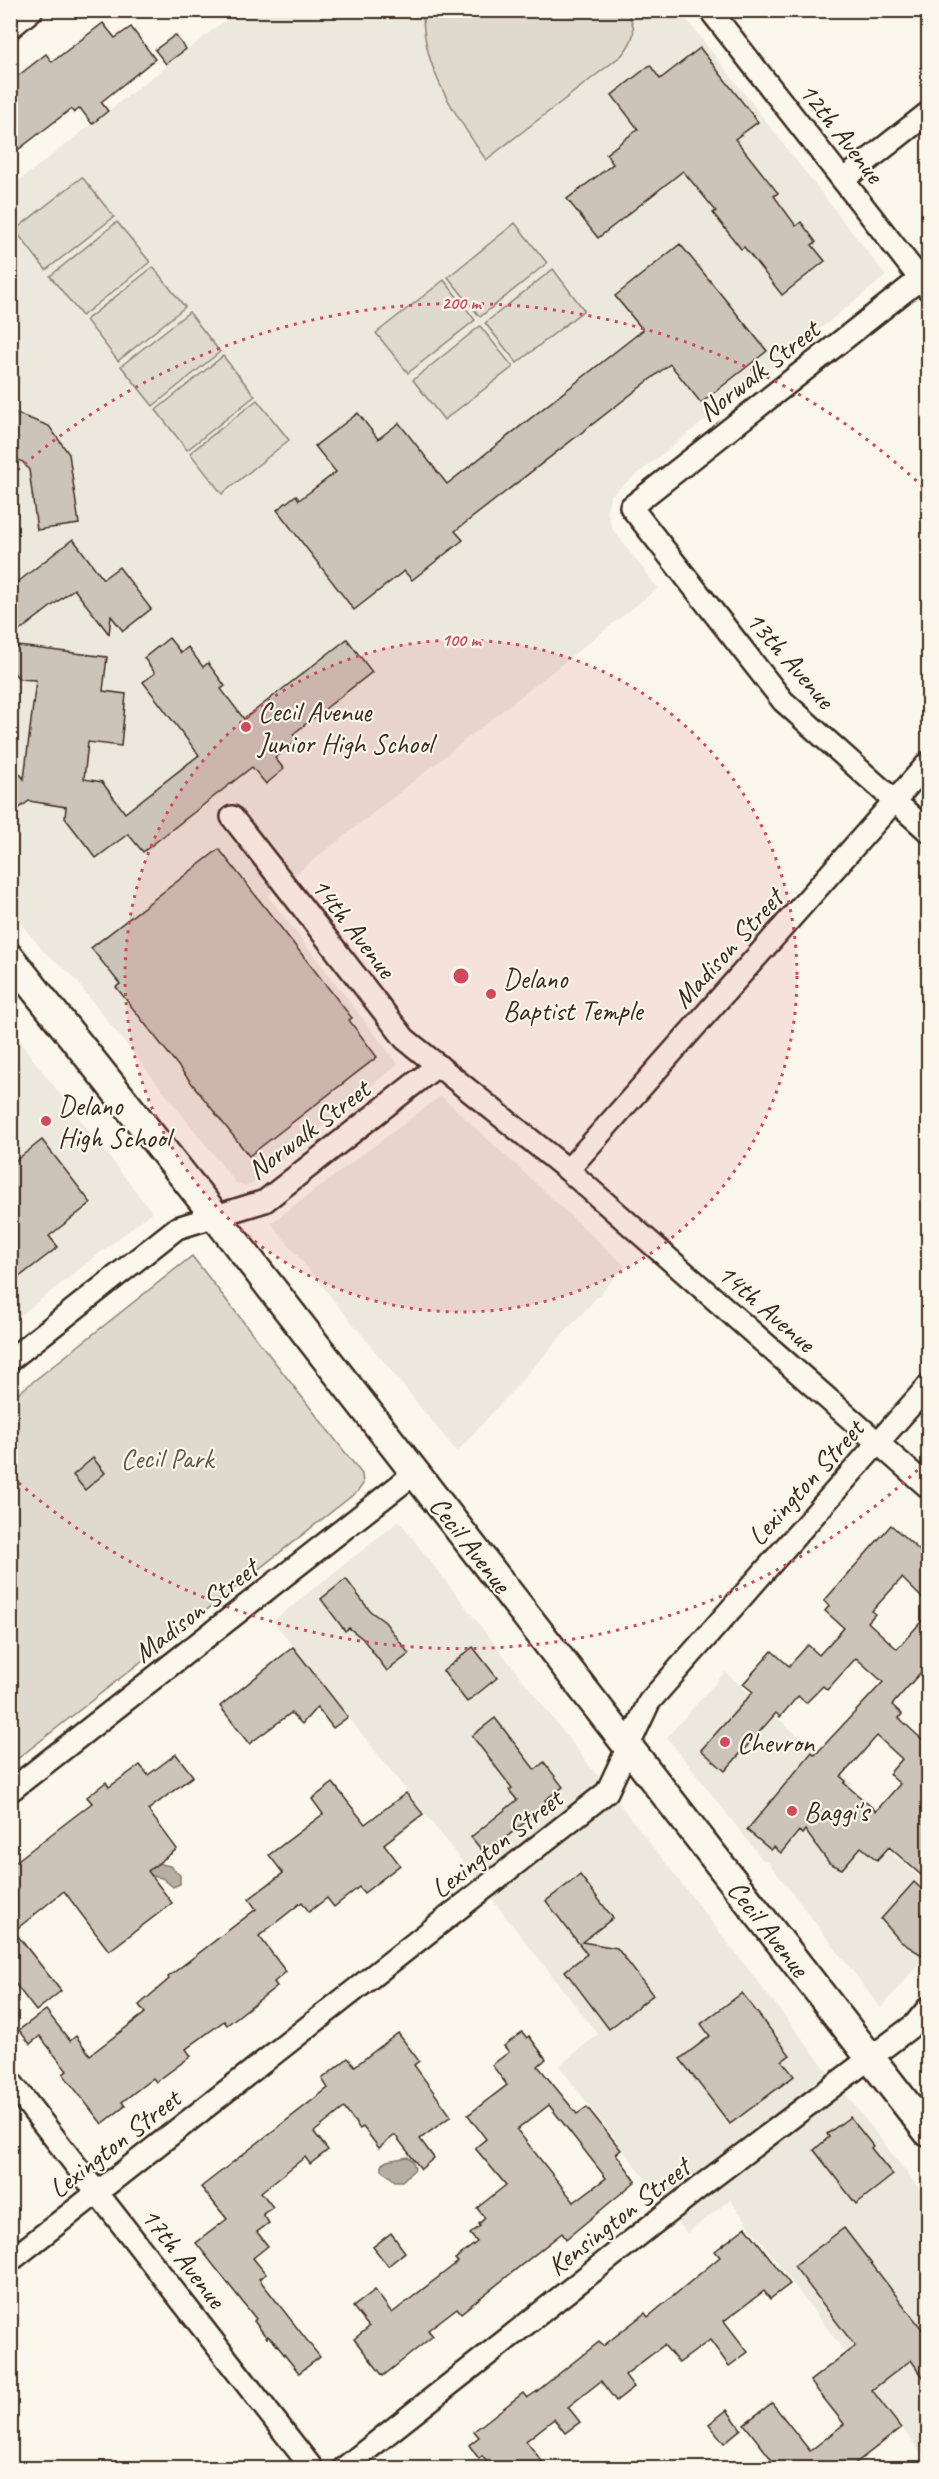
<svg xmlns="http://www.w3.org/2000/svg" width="939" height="2479" font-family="Caveat,sans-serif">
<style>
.built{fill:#ede8dd}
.green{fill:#dfd9ce;stroke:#8d8276;stroke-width:1.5}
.water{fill:#b6aea2;stroke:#85796d;stroke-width:1.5}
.building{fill:#ccc4b9;stroke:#3b2a1e;stroke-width:1.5;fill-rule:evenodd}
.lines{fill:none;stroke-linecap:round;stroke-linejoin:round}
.street-casing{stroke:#3b2a1e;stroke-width:26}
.secondary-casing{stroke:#3b2a1e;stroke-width:33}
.street{stroke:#fbf7ec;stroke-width:21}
.secondary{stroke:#fbf7ec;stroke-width:28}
.ring{fill:none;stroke:#d1495b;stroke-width:3;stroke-dasharray:3 6}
.poi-dot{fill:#d1495b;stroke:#fbf7ec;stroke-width:2}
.labels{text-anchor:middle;stroke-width:4.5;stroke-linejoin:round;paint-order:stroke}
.street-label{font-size:28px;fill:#3b2a1e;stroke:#fbf7ec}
.poi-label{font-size:28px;fill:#3b2a1e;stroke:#fbf7ec;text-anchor:start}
.park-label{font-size:28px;fill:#64564a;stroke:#fbf7ec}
.centre{fill:#d1495b;stroke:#fbf7ec;stroke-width:3}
.ring-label{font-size:18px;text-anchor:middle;font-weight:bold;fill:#d1495b;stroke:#fbf7ec;stroke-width:4.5;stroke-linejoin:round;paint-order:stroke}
</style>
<rect width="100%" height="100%" fill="#fbf7ec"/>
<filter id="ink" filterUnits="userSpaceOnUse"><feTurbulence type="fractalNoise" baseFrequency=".0167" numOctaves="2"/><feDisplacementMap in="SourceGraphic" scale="12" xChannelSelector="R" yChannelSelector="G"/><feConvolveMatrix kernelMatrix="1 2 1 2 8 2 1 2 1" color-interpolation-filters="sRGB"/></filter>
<g filter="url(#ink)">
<!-- built -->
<g class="built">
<polygon points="237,11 680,11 886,276 611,495 607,510 613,530 658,588 268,896 398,1064 252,1184 246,1186 236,1183 69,972 43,951 11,911 11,187"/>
<polygon points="11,1031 152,1212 11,1323"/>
<polygon points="441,1096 625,1266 457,1452 271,1223"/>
<polygon points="399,1521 928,2200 928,2462 730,2200 687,2233 559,2066 598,2034 273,1621"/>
<polygon points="725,1672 853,1784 836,1804 928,1885 928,1953 881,2008 769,1863 762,1859 667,1737"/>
</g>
<!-- green -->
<g class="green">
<path d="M 423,11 L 626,11 C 638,28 635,39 622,55 L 486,160 C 455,114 422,68 423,11 Z"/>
<polygon points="82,177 114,217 46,270 15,230"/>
<polygon points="117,222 150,262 82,316 50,276"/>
<polygon points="515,223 547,263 480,317 448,277"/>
<polygon points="153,267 185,307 118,361 86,320"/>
<polygon points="553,269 584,310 517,363 485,323"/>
<polygon points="444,280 475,320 408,373 376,333"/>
<polygon points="189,312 220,352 153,406 121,366"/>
<polygon points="480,326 513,367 444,420 413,380"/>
<polygon points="223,356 255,396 187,450 156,410"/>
<polygon points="257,400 289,440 222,494 190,453"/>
<polygon points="192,1256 362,1474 363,1484 358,1491 11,1764 11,1399"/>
</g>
<!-- water -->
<g class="water">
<polygon points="152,1862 170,1866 180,1875 180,1884 173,1887 162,1878 152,1876 147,1871"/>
<polygon points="408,2157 413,2161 415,2169 402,2181 395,2181 382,2170 382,2164 387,2161"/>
</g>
<!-- building -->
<g class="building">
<polygon points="103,23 115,38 131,27 155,59 101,102 108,111 92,124 80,108 74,113 71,109 10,156 10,82 46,54 52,62"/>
<polygon points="175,35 186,49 166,64 155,50"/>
<polygon points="700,48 758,122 735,139 778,193 774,196 796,226 801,222 816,242 812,245 825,261 782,295 744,247 741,249 713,213 716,211 683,171 598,238 567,199 613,164 606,154 638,129 612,95 650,65 660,79"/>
<polygon points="680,244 767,351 701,403 670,364 455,531 463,540 412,580 404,571 354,610 277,510 296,495 299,500 336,472 315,446 358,413 378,439 399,423 447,484 643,330 615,296"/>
<polygon points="10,411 49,426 69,454 79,524 37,530 29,470 23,462 10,457"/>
<polygon points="73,539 103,579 119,567 151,609 123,631 111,616 109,634 74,589 10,638 10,588"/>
<polygon points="169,638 181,653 188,647 203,667 208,663 225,686 221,689 244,719 347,639 372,672 293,734 298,740 275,758 284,769 266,784 252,767 143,852 128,834 96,858 65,818 66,807 29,801 10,815 10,761 24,779 36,680 19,679 10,668 10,645 107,657 103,691 126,694 121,746 88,742 84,779 102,782 125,813 199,755 143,682 155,673 144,658"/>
<polygon points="219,849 352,1018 349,1020 377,1057 249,1156 116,987 120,984 91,948"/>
<polygon points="42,1140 91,1203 49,1236 58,1247 10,1284 10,1165"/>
<polygon points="93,1458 105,1473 85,1490 73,1475"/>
<path d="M 891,1525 L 928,1558 L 928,1604 L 902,1578 L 872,1611 L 875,1614 L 868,1622 L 897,1649 L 928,1614 L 928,1664 L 892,1705 L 902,1714 L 899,1718 L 928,1745 L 928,1881 L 889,1847 L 877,1860 L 861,1847 L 842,1869 L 829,1863 L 805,1830 L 802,1834 L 799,1831 L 781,1853 L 774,1847 L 771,1850 L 747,1830 L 812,1752 L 815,1755 L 883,1682 L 856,1658 L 827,1690 L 823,1686 L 806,1703 L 798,1696 L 780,1717 L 776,1713 L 725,1771 L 701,1750 L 753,1692 L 743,1684 L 772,1651 L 789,1666 L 808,1645 L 819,1655 L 844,1628 L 825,1611 L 829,1606 L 824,1601 ZM 877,1736 L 902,1759 L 889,1774 L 900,1784 L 876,1811 L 844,1783 L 846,1781 L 841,1777 Z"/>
<polygon points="346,1579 370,1611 385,1622 409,1654 387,1671 363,1639 349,1628 345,1631 321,1599"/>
<polygon points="293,1647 348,1717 333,1728 317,1707 302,1724 291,1713 249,1744 220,1706"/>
<polygon points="473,1647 497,1678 467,1702 443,1671"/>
<polygon points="495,1718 535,1770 544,1762 563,1787 545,1800 548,1804 485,1854 471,1837 517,1800 509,1790 512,1788 472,1736"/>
<polygon points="176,1754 193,1776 148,1810 177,1849 148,1871 172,1903 109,1951 64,1891 14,1931 61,1991 36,2011 10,1977 10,1866 92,1803 87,1797 106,1782 109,1787 140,1765 148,1775"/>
<polygon points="333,1783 365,1824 406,1793 423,1814 384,1844 400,1865 364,1893 359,1887 334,1907 327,1898 309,1912 302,1902 259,1936 286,1972 274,1982 277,1986 227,2025 224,2021 186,2049 191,2056 156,2082 153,2078 122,2102 125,2106 102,2124 63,2074 67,2071 40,2036 30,2044 19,2030 46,2010 70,2041 76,2036 90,2055 145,2013 139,2005 169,1979 168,1977 256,1909 249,1899 283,1873 269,1855 323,1814 312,1799"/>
<polygon points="580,1875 613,1918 582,1942 617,1948 653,1995 609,2029 565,1971 587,1954 546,1901"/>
<polygon points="914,1882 928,1895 928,1959 901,1942 881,1919"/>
<polygon points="742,1993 790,2055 782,2061 794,2076 730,2124 680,2059 710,2036 701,2024"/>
<path d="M 522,2032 L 527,2038 L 529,2036 L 546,2059 L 538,2066 L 577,2114 L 587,2107 L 621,2150 L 616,2154 L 636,2181 L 566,2239 L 562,2233 L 461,2313 L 457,2308 L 428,2330 L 433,2336 L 383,2376 L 354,2339 L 369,2327 L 353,2307 L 375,2290 L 392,2313 L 458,2262 L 455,2259 L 477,2242 L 470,2234 L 480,2226 L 479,2224 L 485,2218 L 477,2208 L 506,2185 L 475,2148 L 486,2139 L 468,2115 L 507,2085 L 492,2065 L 509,2052 L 504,2046 ZM 549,2105 L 606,2178 L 574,2202 L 517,2130 Z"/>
<polygon points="398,2033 419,2061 414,2065 451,2116 420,2139 434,2158 421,2169 395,2135 379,2148 363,2127 360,2129 344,2108 314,2132 328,2150 310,2164 305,2157 261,2192 273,2207 263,2214 269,2223 257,2232 268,2246 253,2258 266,2274 259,2279 320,2357 299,2373 275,2343 268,2336 267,2338 254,2321 256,2319 196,2243 227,2219 201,2187 328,2088 322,2079 348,2058 355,2066"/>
<polygon points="850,2117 873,2146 871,2148 893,2175 856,2204 814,2150 829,2137 827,2134"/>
<polygon points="746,2227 790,2284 770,2299 764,2291 724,2321 748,2352 729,2366 710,2340 679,2363 664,2345 625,2375 634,2387 616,2401 601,2381 568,2407 580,2422 565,2433 554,2419 526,2441 548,2469 492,2469 482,2456 479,2459 469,2445 479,2437 474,2431 523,2393 527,2398 536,2392 599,2342 603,2346 645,2313 648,2317 720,2257 715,2251"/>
<polygon points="844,2228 928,2337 928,2384 911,2360 872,2390 901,2428 848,2469 779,2469 744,2424 772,2403 810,2451 844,2424 810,2381 855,2346 794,2266"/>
<polygon points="391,2233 405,2252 388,2266 373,2247"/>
<polygon points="727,2410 741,2429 724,2443 709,2424"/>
</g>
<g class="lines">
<!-- street casing -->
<g class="street-casing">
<g id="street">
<polyline points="710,10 928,289"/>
<polyline points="10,28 32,10"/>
<polyline points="843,180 928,113"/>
<polyline points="920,279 631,507 783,701 928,831"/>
<polyline points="232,817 405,1039 568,1170 928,1487"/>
<polyline points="568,1170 928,763"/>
<polyline points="10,1360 177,1228 265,1201 438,1065"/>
<polyline points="10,1791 415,1473"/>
<polyline points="10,2081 312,2468"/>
<polyline points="10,2261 607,1792 649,1702 928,1386"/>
<polyline points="344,2468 701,2186 915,2024 928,2008"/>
</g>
</g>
<!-- secondary casing -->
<g class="secondary-casing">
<polyline id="secondary" points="10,958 216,1217 928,2132"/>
</g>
<!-- street -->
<use href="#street" class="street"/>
<!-- secondary -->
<use href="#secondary" class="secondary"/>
</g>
</g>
<!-- distance rings -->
<circle cx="461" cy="976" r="336" fill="#d1495b" fill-opacity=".12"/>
<g class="ring">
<circle cx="461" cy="976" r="336"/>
<path d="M924 1464A673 673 0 0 1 11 1476M11 476A673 673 0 0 1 924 488"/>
</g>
<!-- markers -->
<g class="poi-dot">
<circle cx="246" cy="727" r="6"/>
<circle cx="491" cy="994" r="6"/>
<circle cx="46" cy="1121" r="6"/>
<circle cx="725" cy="1742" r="6"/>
<circle cx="792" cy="1811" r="6"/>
</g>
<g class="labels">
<!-- street labels -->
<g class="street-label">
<text transform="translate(842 132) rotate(52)" y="10">12th Avenue</text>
<text transform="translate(758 370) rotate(-38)" y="10">Norwalk Street</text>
<text transform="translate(791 659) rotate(49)" y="10">13th Avenue</text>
<text transform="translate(354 927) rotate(52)" y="10">14th Avenue</text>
<text transform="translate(727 948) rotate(-48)" y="10">Madison Street</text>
<text transform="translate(308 1129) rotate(-37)" y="10">Norwalk Street</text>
<text transform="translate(767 1307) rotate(41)" y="10">14th Avenue</text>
<text transform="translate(805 1482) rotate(-48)" y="10">Lexington Street</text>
<text transform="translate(471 1544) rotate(52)" y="10">Cecil Avenue</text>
<text transform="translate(195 1610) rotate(-38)" y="10">Madison Street</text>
<text transform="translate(496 1843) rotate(-38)" y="10">Lexington Street</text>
<text transform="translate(769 1928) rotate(52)" y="10">Cecil Avenue</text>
<text transform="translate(114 2143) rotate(-38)" y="10">Lexington Street</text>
<text transform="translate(618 2216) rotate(-38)" y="10">Kensington Street</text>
<text transform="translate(184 2257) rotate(52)" y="10">17th Avenue</text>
</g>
<!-- poi labels -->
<g class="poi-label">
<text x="258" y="721">Cecil Avenue<tspan x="258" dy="32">Junior High School</tspan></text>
<text x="503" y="988">Delano<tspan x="503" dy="32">Baptist Temple</tspan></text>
<text x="58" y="1115">Delano<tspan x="58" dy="32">High School</tspan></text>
<text x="737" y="1752">Chevron</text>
<text x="804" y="1821">Baggi's</text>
</g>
<!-- park labels -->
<g class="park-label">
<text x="167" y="1468">Cecil Park</text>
</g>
</g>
<circle cx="461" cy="976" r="9" class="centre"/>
<g class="ring-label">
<text x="461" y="309">200 m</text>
<text x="461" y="646">100 m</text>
</g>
<!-- margin -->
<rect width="939" height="2479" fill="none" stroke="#fbf7ec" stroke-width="36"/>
<rect x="18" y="18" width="903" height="2443" fill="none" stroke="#3b2a1e" stroke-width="2" filter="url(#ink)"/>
</svg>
